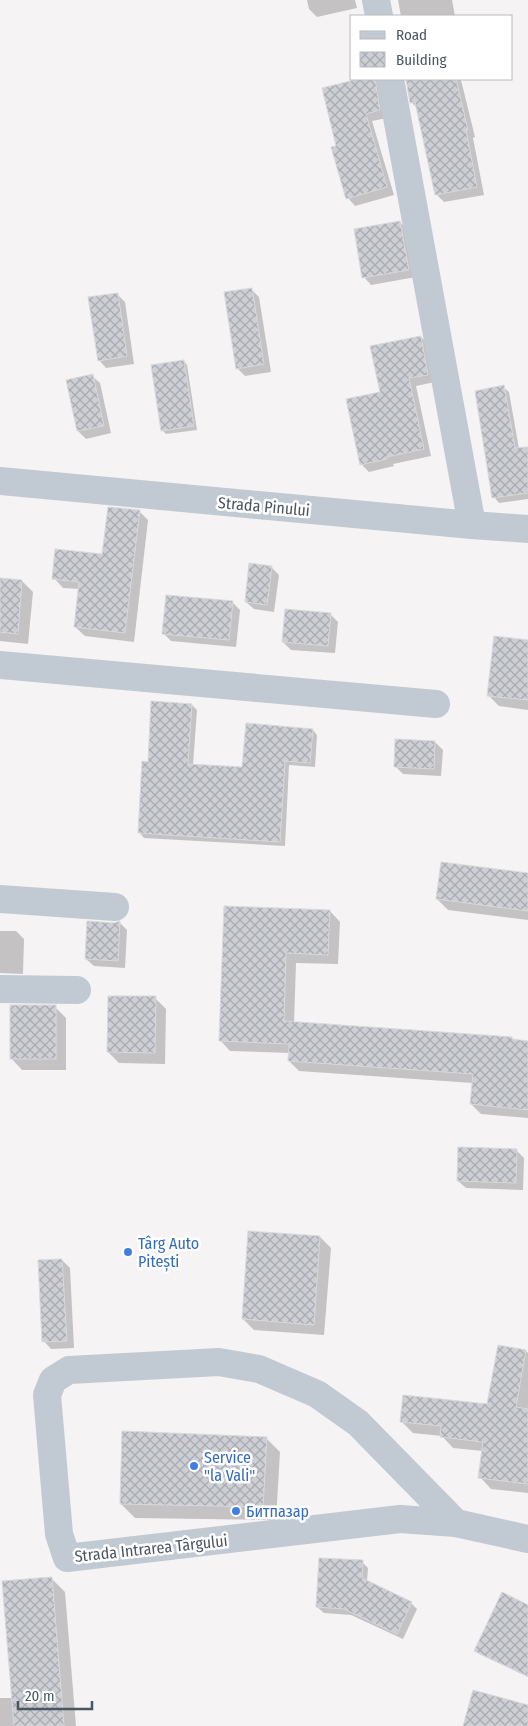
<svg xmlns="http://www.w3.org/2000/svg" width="528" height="1726" font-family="'Fira Sans Condensed',sans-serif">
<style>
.shadow{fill:#0003}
.building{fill:url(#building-cross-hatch);stroke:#d7d9de}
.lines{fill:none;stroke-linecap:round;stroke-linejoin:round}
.minor{stroke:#c1cad2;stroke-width:28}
.shop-dot{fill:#3f7fe0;stroke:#fff;stroke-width:2}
.labels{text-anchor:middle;stroke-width:5;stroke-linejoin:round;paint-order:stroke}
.street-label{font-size:16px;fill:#4a5661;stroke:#fff}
.shop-label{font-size:16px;fill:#366cbe;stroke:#fff;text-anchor:start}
</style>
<defs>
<pattern id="building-cross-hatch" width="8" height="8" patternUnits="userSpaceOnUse" patternTransform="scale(1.25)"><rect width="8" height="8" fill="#cdcfd5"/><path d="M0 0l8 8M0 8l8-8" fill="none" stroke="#a8abb0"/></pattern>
</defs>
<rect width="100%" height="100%" fill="#f5f3f3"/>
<!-- shadow -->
<g class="shadow">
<polygon points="307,0 355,0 357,8 317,17 309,9"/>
<polygon points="398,0 452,0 455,16 401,16"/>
<polygon points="364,79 377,79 387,118 372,121 394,195 355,206 348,198 338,147 324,89"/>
<polygon points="407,79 465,79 461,80 475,137 473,138 484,195 444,202 436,194 418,109 411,102"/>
<polygon points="400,222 407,230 416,277 371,285 364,277"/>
<polygon points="251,289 259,297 271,372 245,376 237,368"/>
<polygon points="117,294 125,302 134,364 106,368 99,360"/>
<polygon points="421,337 429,345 435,382 416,386 431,456 393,464 394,466 369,472 361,464 381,393"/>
<polygon points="184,361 187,365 197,430 166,434 162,430"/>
<polygon points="92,376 100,383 111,433 86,439 78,431 67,381"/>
<polygon points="503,387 509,392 519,449 528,448 528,499 499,503 494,497"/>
<polygon points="139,511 148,520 134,642 85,636 75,627 80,589 63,588 54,578 103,555"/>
<polygon points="271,567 279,575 274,612 254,609 246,602"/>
<polygon points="0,579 22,581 33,592 28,644 0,641"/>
<polygon points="232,602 240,610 236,647 171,641 164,634"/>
<polygon points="330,614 338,622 335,653 291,650 283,642"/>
<polygon points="528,641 528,710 499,706 488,695"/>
<polygon points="192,705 197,710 193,765 243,768 313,730 317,735 315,767 289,765 285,846 144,838 140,833 149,763"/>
<polygon points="435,742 443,750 441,776 403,774 395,766"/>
<polygon points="528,874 528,920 448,910 437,899"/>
<polygon points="225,907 330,911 340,922 338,964 296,963 294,1023 512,1038 515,1041 528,1042 528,1118 481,1114 471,1104 473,1083 299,1071 289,1061 290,1053 230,1051 220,1040"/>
<polygon points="120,923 127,930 125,968 94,966 86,959 114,924"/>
<polygon points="0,931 16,931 24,939 23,974 0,973"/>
<polygon points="155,998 166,1009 165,1064 119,1063 108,1052"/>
<polygon points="55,1007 66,1018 66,1070 22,1070 11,1058"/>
<polygon points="516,1150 524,1158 523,1190 466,1188 458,1181"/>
<polygon points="320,1237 331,1248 324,1335 254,1330 243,1319"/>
<polygon points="62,1260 70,1268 74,1348 51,1349 44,1341"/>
<polygon points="526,1351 528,1353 528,1493 491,1489 480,1477 483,1451 453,1448 442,1436 413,1433 402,1422 488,1405"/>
<polygon points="266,1438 280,1452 276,1520 135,1518 121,1504"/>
<polygon points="362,1562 368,1568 367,1582 411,1603 417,1609 403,1639 351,1615 324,1613 317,1607"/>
<polygon points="51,1578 65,1592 76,1726 0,1726 0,1698 13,1698"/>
<polygon points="528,1606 528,1677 479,1654 475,1650"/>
</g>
<!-- building -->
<g class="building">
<polygon points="359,79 375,79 380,110 366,114 387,187 346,199 331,147 336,146 322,88"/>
<polygon points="406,79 456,79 468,130 466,130 477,187 435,195 415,102 410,103"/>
<polygon points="400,221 409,270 362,278 354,229"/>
<polygon points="252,288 264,364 236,369 224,292"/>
<polygon points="118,293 127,356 98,361 88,297"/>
<polygon points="421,336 428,375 409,378 424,449 386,457 387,459 360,465 346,399 380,392 370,346"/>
<polygon points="184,360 194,426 161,431 151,365"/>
<polygon points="93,374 104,426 77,431 66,380"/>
<polygon points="504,385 515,448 528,447 528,493 492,498 475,391"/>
<polygon points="108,507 140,510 125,633 74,627 79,582 52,579 55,549 102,554"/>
<polygon points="249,563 272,566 267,605 245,602"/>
<polygon points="0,578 22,580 18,634 0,632"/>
<polygon points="166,595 233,601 229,640 162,634"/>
<polygon points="285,609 331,613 328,646 282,642"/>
<polygon points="494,636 528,640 528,700 487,696"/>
<polygon points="151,701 192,704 188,764 242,767 246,723 313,729 310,763 285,761 280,842 138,833 142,761 148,762"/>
<polygon points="395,739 435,741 434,769 394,767"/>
<polygon points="441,862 528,873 528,911 436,899"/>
<polygon points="224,906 330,910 328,955 286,953 284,1021 512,1037 512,1039 528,1041 528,1110 470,1104 473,1074 288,1061 289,1044 219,1041"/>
<polygon points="87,921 114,923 120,921 118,961 85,959"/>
<polygon points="108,996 156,996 155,1053 107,1052"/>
<rect x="10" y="1005" width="46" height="54"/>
<polygon points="458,1147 517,1149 516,1183 457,1181"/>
<polygon points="248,1231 320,1236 314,1325 242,1319"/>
<polygon points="62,1259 67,1341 42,1342 38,1260"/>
<polygon points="498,1345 526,1350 516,1407 528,1409 528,1484 478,1478 483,1442 440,1437 441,1426 400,1422 403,1395 487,1404"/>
<polygon points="122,1431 267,1437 263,1507 120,1504"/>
<polygon points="319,1558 363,1560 362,1578 412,1602 397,1634 344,1609 316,1607"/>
<polygon points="52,1577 64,1726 14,1726 2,1581"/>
<polygon points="502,1592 528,1605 528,1676 474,1651"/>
<polygon points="473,1690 528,1705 528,1726 463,1726"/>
</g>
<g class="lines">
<!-- minor -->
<g class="minor">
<polyline points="376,0 379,16"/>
<polyline points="390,79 472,525"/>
<polyline points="0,481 472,525 528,529"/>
<polyline points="0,665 436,704"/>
<polyline points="0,899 115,907"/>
<polyline points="0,989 77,990"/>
<polyline points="456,1523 358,1423 317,1394 259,1369 219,1362 69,1370 53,1380 47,1395 59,1534 67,1558 400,1519 456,1523 528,1539"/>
</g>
</g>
<!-- markers -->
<g class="shop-dot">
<circle cx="128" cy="1252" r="5"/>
<circle cx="194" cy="1466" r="5"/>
<circle cx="236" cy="1511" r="5"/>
</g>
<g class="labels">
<!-- street labels -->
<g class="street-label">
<text transform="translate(264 506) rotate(5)" y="6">Strada Pinului</text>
<text transform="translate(151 1548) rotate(-6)" y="6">Strada Intrarea Târgului</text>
</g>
<!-- shop labels -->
<g class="shop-label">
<text x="138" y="1249">Târg Auto<tspan x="138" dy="18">Pitești</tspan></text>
<text x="204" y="1463">Service<tspan x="204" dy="18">"la Vali"</tspan></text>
<text x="246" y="1517">Битпазар</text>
</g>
</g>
<!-- legend -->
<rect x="350" y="15" width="162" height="65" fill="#ffffff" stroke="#b7bbc0"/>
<rect x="360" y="31" width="25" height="8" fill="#c1cad2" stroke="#b7bbc0"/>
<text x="396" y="40" font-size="15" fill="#4a5661">Road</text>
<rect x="360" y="52" width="25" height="15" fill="url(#building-cross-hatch)" stroke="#b7bbc0"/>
<text x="396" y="65" font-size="15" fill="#4a5661">Building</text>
<!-- scale -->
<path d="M18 1701v8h74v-8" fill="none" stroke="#4a5661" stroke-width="2.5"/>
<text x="25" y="1701" font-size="15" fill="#4a5661" stroke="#ffffff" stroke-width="4" paint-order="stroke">20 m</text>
</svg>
